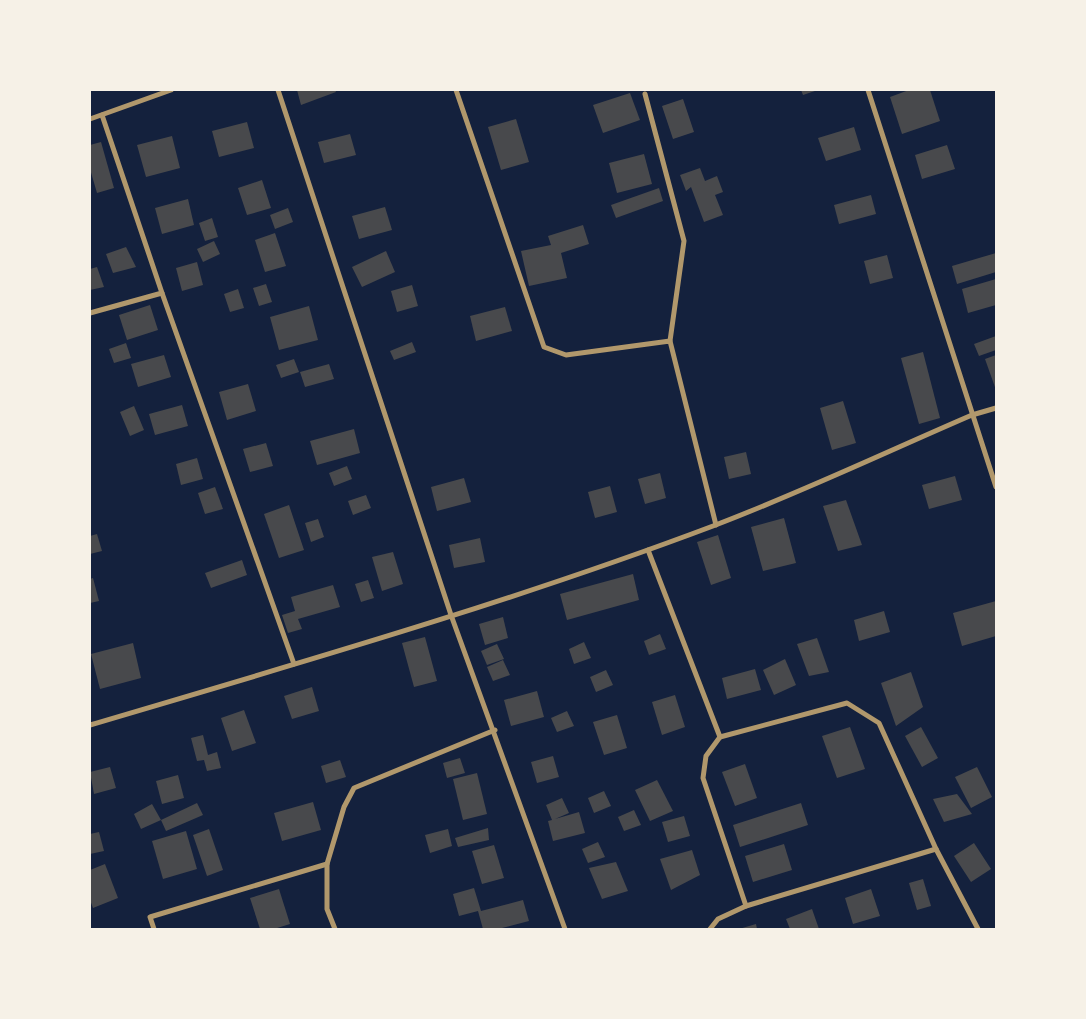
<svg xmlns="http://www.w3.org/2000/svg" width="1086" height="1019" font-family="'Nunito Sans',sans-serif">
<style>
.building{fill:#48494c}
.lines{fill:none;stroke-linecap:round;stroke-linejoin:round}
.minor{stroke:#b1986c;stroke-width:5}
</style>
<rect width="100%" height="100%" fill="#14213d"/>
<!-- building -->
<g class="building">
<polygon points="297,90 335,90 336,92 301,105"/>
<polygon points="801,90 818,90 803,95"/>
<polygon points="909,90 930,90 940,121 902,134 890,97"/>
<polygon points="630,93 640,120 603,133 593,105"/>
<polygon points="683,99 694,132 673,139 662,106"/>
<polygon points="516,119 529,162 501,170 488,127"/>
<polygon points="247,122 254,148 219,157 212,131"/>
<polygon points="854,127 861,150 826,161 818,138"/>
<polygon points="350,134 356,155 324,163 318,142"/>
<polygon points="172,136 180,168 146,177 137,145"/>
<polygon points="101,142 114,188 97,193 90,169 90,145"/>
<polygon points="947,145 955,169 922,179 915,155"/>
<polygon points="644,154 652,184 617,193 609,163"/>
<polygon points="700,168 705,181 717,176 723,192 715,195 723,215 704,222 691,187 686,191 680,175"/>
<polygon points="262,180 271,208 247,215 238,188"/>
<polygon points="659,188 663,201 616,218 611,205"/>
<polygon points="871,195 876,214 839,224 834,205"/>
<polygon points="188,199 194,225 162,234 155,208"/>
<polygon points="385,207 392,230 359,239 352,216"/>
<polygon points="288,208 293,222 275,229 270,215"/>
<polygon points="212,218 218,237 205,241 199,223"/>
<polygon points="583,225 589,244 561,253 567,278 529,286 521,251 551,245 548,236"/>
<polygon points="275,233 286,266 265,272 255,240"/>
<polygon points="214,241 220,254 203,262 197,249"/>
<polygon points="126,247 136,267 113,273 106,254"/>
<polygon points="386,251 395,272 362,287 352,267"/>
<polygon points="996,253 996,272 957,284 952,266"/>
<polygon points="887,255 893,278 870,284 864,261"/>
<polygon points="197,262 203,285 182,291 176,268"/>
<polygon points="97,267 104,287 90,290 90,269"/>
<polygon points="996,279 996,305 968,313 962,289"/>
<polygon points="266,284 272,302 259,306 253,288"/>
<polygon points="412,285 418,306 397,312 391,291"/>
<polygon points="238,289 244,308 230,312 224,294"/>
<polygon points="150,305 158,330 127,340 119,315"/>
<polygon points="309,306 318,340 279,350 270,317"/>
<polygon points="505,307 512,331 476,341 470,316"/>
<polygon points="996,336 996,350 979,356 974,344"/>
<polygon points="412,342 416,352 394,360 390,351"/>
<polygon points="126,343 131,358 114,363 109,349"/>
<polygon points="923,352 940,418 919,424 901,358"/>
<polygon points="164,355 171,377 138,387 131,364"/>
<polygon points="996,355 996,390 985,359"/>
<polygon points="294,359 299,372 281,378 276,365"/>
<polygon points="329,364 334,379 305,387 300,372"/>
<polygon points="248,384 256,411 227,420 219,392"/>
<polygon points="843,401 856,443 832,450 820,408"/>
<polygon points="182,405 188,426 155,435 149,414"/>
<polygon points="134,406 144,430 130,436 120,412"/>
<polygon points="354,429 360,453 317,465 310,441"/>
<polygon points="266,443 273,466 250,472 243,449"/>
<polygon points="746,452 751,474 729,479 724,457"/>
<polygon points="197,458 203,479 181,485 176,464"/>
<polygon points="347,466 352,479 334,486 329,473"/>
<polygon points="660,473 666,498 645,504 638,479"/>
<polygon points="955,476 962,500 929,509 922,485"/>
<polygon points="464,478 471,502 437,511 431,487"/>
<polygon points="610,486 617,512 595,518 588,492"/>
<polygon points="215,487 223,509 205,514 198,493"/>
<polygon points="366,495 371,508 353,515 348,501"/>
<polygon points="846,500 862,545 838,551 823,506"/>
<polygon points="289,505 304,550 279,558 264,514"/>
<polygon points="784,518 796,563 763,571 751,527"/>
<polygon points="318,519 324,537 311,542 305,523"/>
<polygon points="97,534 102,551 90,554 90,536"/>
<polygon points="718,535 731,578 711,585 697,542"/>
<polygon points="480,538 485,562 454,568 449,545"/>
<polygon points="393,552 403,584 382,591 372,557"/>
<polygon points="242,560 247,575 211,588 205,573"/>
<polygon points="633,574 639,600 567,620 560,594"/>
<polygon points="93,578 99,601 90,603 90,579"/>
<polygon points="368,580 374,598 361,602 355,584"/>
<polygon points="333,585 340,607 298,619 302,629 288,633 282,615 295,611 291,597"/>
<polygon points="996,601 996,636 962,646 953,613"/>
<polygon points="884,611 890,632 859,641 854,620"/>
<polygon points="503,617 508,638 485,645 479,624"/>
<polygon points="660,634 666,649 649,655 644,641"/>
<polygon points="425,637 437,681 414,687 402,643"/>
<polygon points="817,638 829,672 809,676 797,644"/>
<polygon points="584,642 591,658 574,664 569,649"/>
<polygon points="133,643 141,678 100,689 91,654"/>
<polygon points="497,644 504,659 487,665 481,651"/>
<polygon points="785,659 796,685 774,695 763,670"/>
<polygon points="503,660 510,675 493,681 487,667"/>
<polygon points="755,669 761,690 727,699 722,678"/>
<polygon points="606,670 613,685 596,692 590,677"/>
<polygon points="911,672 923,707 896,726 881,683"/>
<polygon points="312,687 319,711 292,719 284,696"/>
<polygon points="537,691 544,717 511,726 504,700"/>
<polygon points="675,695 685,727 662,735 652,702"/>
<polygon points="244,710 256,743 232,751 221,718"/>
<polygon points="567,711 574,726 557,732 551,718"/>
<polygon points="617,715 627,748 604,755 593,722"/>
<polygon points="850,727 865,769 837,778 822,736"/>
<polygon points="921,727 938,758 922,767 905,736"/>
<polygon points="203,735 208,755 217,752 221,768 207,771 204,760 197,761 191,738"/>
<polygon points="553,756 559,777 537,783 531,762"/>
<polygon points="460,758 465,773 447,778 443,763"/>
<polygon points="340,760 346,777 326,783 321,766"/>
<polygon points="745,764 757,798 735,806 722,772"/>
<polygon points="110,767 116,788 94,794 90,772"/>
<polygon points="977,767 992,797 971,808 955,777"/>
<polygon points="477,773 487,814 463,820 453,779"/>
<polygon points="178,775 184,798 162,804 156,781"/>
<polygon points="657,780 673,811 650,821 635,790"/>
<polygon points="604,791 611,806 594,813 588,798"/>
<polygon points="957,794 972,814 944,822 933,799"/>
<polygon points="562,798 569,813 555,819 579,812 585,833 553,841 548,821 552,820 546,805"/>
<polygon points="313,802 321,830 282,841 274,813"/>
<polygon points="197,803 203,815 166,831 161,820"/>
<polygon points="801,803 808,825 740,847 733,825"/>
<polygon points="152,804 161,820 141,829 134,814"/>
<polygon points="634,810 641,825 624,831 618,817"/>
<polygon points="684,816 690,836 668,842 662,822"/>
<polygon points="488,828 489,840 458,847 455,838"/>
<polygon points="209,829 223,870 207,876 193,835"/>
<polygon points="448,829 452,846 430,853 425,835"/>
<polygon points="186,831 197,869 163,879 152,841"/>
<polygon points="99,832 104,851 90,854 90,834"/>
<polygon points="598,842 605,857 588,863 582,849"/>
<polygon points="974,843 991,869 971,882 954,856"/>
<polygon points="784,844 792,870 753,882 745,856"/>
<polygon points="494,845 504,878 482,884 472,851"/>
<polygon points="692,850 700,875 671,890 660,859"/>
<polygon points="616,862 628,891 602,899 589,868"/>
<polygon points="105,864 118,898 93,908 90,900 90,870"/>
<polygon points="923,879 931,906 917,910 909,883"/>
<polygon points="474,888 481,911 523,900 529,921 498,929 483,929 478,911 459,916 453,894"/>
<polygon points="279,889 290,924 274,929 260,929 250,898"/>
<polygon points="871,889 880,916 853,924 845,898"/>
<polygon points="812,909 819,929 790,929 786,919"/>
<polygon points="756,924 757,929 739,929"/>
</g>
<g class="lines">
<!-- minor -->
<g class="minor">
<polyline points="278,90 451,615 565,929"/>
<polyline points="456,90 544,347 566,355 670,341 716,525"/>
<polyline points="868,90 996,487"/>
<polyline points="645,94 684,241 670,341"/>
<polyline points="102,115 162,293 294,664"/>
<polyline points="90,119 171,90"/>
<polyline points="90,313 162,293"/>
<polyline points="648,550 720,737 847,703 879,723 936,849 978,929"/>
<path d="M 90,725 C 299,663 509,603 713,526 C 800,493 886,452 972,415 L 996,408"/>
<polyline points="327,864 327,909 335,929"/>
<polyline points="746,906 936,849"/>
<polyline points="154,929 150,917 327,864 344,807 354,788 495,730"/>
<polyline points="710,929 718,919 746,906 703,778 706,756 720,737"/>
</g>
</g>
<!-- border -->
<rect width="1086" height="1019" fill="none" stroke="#f6f1e7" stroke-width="182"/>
</svg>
